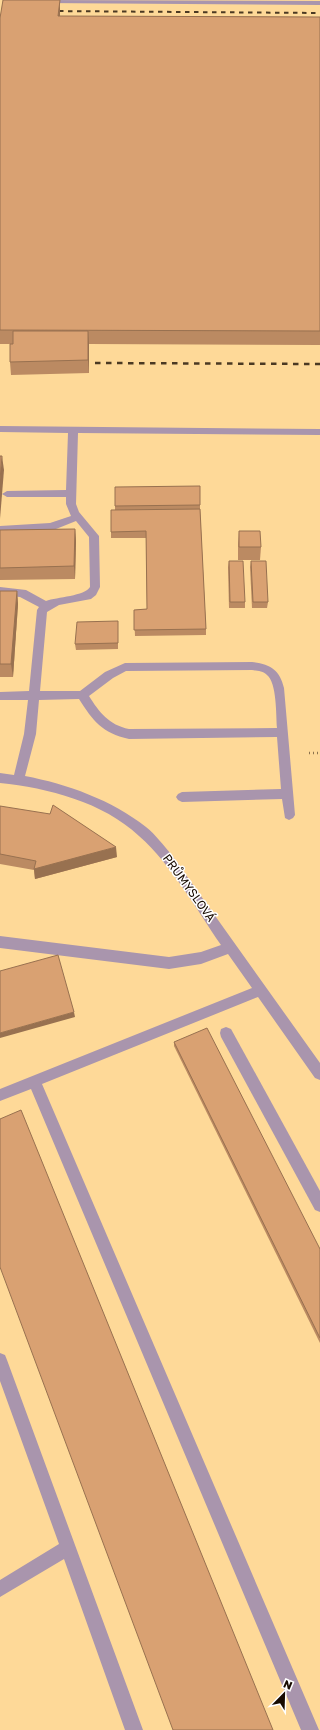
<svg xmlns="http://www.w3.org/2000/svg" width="320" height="1730" font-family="'Golos Text',sans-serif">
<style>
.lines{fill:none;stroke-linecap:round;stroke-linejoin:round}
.path{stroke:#8d734d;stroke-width:2.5;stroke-dasharray:1 3;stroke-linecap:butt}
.minor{fill:#a995ad;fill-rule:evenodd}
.rail-far1{stroke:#4b3922;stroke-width:2;stroke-dasharray:4.5 4.5;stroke-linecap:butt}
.rail{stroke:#4b3922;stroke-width:2.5;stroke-dasharray:5.5 5.5;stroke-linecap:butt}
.wall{fill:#bb8a62}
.shaded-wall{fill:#987150}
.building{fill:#d9a172;stroke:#987150}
.labels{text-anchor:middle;stroke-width:3;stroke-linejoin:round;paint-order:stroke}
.street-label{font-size:12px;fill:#180b00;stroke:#fff}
</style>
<rect width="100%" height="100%" fill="#fed998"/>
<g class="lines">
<!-- path -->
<polyline class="path" points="309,753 320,753"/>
<!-- minor -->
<g class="minor">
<polygon points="43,0 320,1 320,5 41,3 40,2"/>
<path d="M 0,426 L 320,429 L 320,435 L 78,433 L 76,504 L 79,512 L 99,536 L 100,587 L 96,595 L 91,599 L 59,605 L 47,612 L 40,691 L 80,691 L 105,672 L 125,663 L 252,662 C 270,664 280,670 284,688 L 295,815 L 293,818 L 289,820 L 285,818 L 282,799 L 182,802 L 178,800 L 176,797 L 178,794 L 182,792 L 281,789 L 277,737 L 129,739 C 102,733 93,721 79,699 L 39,700 L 36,734 L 25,776 C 67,784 112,800 146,827 C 156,835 163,845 171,854 L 320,1063 L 320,1080 L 315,1078 L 258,997 L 42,1084 L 319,1730 L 301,1730 L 31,1089 L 0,1101 L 0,1089 L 252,988 L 228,954 L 201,964 L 169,969 L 0,948 L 0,936 L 169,957 L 201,952 L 221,945 C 196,909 172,865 139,836 C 103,802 48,788 0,783 L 0,773 L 14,775 L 24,734 L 28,700 L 0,700 L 0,692 L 29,691 L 37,610 L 39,607 L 20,597 L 0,595 L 0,587 L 26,590 L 46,601 C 57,597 85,596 90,587 L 89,537 L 76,521 L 51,531 L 0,534 L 0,526 L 50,523 L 71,516 L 66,504 L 66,497 L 7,497 L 2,494 L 7,491 L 66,490 L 68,433 L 0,432 ZM 126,671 L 252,670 C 257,671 263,671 267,675 C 277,683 276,715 277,728 L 129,729 C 109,725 99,712 89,696 L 113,678 Z"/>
<polygon points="226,1027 231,1029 320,1191 320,1212 315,1210 221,1037 220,1033 221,1029"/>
<polygon points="0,1353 5,1355 7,1360 143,1730 125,1730 64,1559 0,1597 0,1580 59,1544 0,1381"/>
</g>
<!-- rail-far1 -->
<polyline class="rail-far1" points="50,11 320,13"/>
<!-- rail -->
<polyline class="rail" points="95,363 320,364"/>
</g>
<!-- wall -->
<g class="wall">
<polygon points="60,0 60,16 320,17 320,345 89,344 89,373 11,375 10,362 10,344 0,344 0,18"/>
<polygon points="200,486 200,509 206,629 206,635 135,636 134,610 147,609 146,538 111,538 111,532 115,510 115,506"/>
<polygon points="75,529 76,541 75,579 0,580 0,530"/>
<polygon points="239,531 261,547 260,560 238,560 238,544"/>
<polygon points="229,561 245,602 245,608 229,608 228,567"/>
<polygon points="251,561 268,602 267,608 252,608 250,567"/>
<polygon points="0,591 17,591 18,604 13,677 0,677"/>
<polygon points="118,621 118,649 76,650 75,644"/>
<polygon points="0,806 117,857 35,879 34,870 0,864"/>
<polygon points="174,1042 320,1249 320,1343 174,1046"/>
</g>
<!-- shaded-wall -->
<g class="shaded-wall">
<polygon points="60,0 60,14 59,30 58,16"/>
<polygon points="88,331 89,344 89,373 88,360"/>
<polygon points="2,456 4,470 0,519 0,480"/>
<polygon points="75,529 76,541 75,579 74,566"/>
<polygon points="17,591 18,604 13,677 11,664"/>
<polygon points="116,847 117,857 35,879 34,869"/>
<polygon points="74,1012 75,1017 0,1038 0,1033"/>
</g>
<!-- building -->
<g class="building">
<polygon points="3,0 60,0 58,16 320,17 320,331 0,330 0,18"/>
<polygon points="13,331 88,331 88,360 10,362 10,344 13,344"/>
<polygon points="0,456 2,456 0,480"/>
<polygon points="200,486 200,505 115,506 115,487"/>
<polygon points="200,509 206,629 134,630 134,610 147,609 146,531 111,532 111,510"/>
<polygon points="75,529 74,566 0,568 0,530"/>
<polygon points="239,531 260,531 261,547 239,547"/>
<polygon points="229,561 243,561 245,602 230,602"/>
<polygon points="251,561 266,561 268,602 253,602"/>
<polygon points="0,591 17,591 11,664 0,664"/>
<polygon points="118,621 118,643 75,644 77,622"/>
<polygon points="53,805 116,847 34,869 36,861 0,854 0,806 50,814"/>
<polygon points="58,955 74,1012 0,1033 0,971"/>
<polygon points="207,1028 320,1249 320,1338 174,1042"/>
<polygon points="21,1110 273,1730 173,1730 0,1267 0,1119"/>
</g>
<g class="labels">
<!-- street labels -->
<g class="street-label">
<text transform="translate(189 888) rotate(54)" y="4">PRŮMYSLOVÁ</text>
</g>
</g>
<!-- north arrow -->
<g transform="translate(284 1694) rotate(23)" stroke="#ffffff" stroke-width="3" paint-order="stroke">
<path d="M0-3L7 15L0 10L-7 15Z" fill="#180b00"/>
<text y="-6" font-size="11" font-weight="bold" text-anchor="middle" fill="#180b00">N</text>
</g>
</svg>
